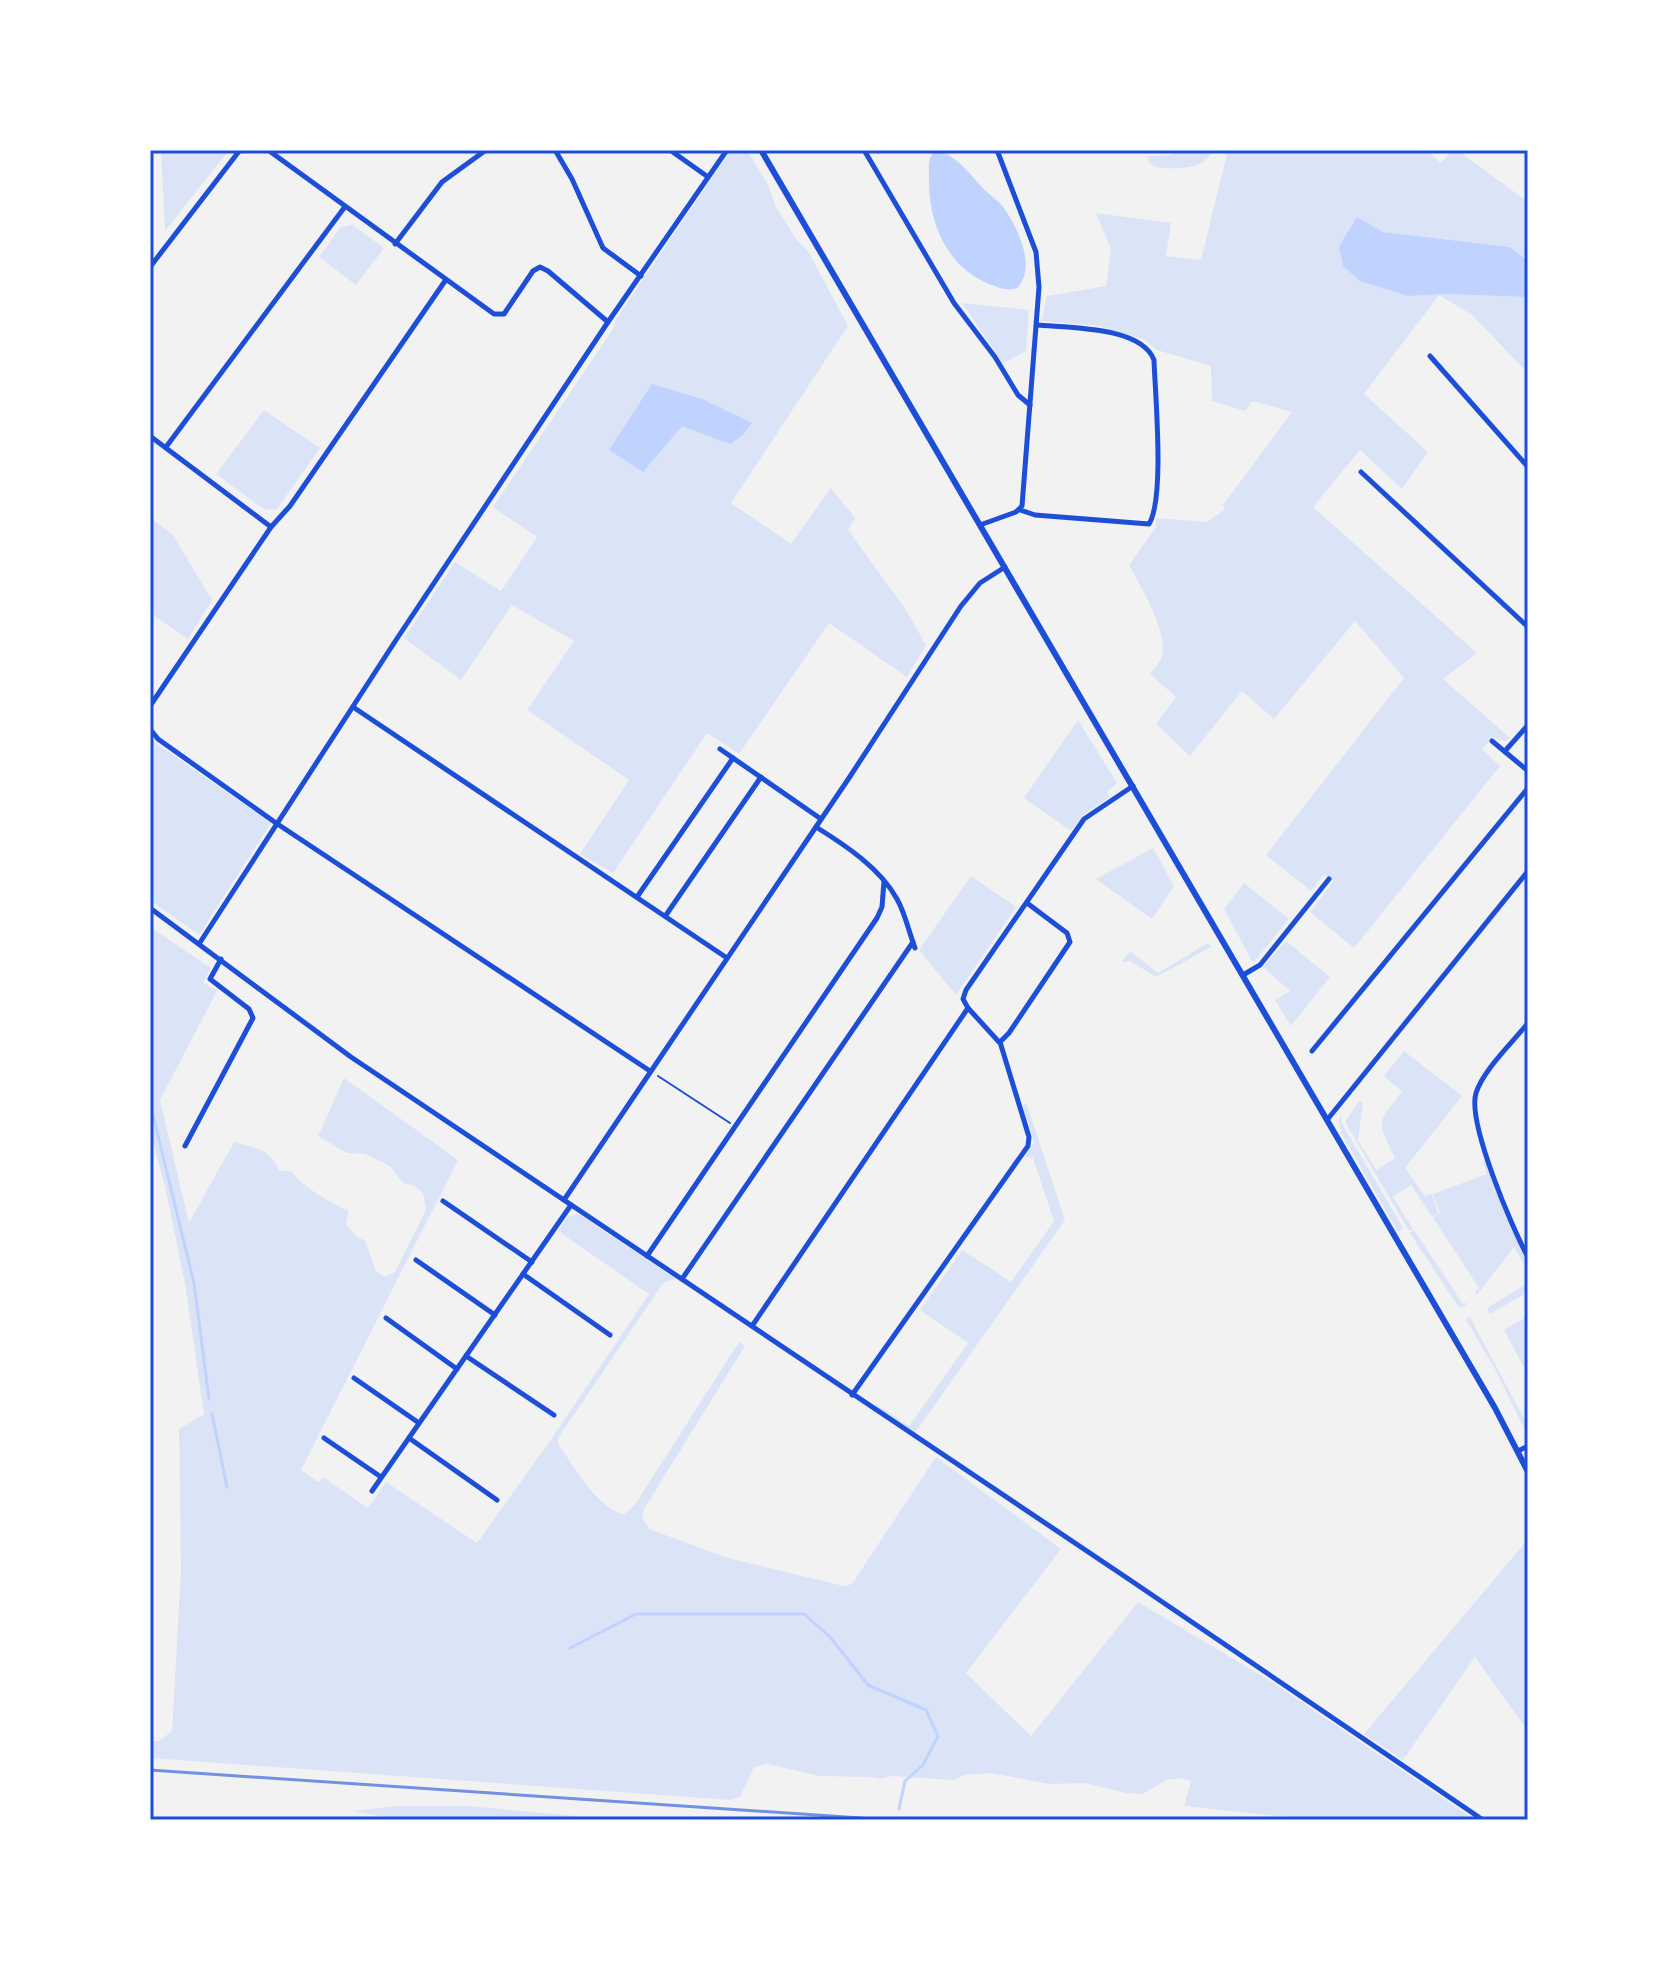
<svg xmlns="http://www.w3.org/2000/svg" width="1678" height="1970" font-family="'PT Sans Narrow',sans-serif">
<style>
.green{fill:#dbe4f7}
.water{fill:#bfd3fe}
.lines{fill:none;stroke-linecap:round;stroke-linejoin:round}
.stream{stroke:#bfd3fe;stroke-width:3}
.path{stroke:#1d4ed8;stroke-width:2}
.minor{stroke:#1d4ed8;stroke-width:5}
.tertiary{stroke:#1d4ed8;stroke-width:6}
.rail{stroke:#7290e2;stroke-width:3}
.neatline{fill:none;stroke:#1d4ed8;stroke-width:3}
</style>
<rect width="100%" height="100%" fill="#f2f2f2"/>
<!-- green -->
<g class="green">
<polygon points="161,150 229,150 165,231"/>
<polygon points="731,150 747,150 768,185 776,207 797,240 808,251 848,326 731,503 791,544 831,488 855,518 848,530 904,607 926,645 907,677 829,623 739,754 707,733 613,873 580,854 629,780 527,710 574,641 512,605 461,680 404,638 455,562 501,591 537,537 493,507 613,329 616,319"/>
<path d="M 1172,150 L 1213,150 C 1210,156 1206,161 1200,164 C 1188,169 1158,171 1149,163 L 1148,156 L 1172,155 Z"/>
<path d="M 1228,150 L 1426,150 L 1441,163 L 1453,150 L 1457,150 L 1528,202 L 1528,261 L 1510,247 L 1383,232 L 1358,218 L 1339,246 L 1408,296 L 1447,294 L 1528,297 L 1528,373 L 1472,315 L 1439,295 L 1364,394 L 1428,452 L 1402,489 L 1360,450 L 1313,507 L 1477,653 L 1443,679 L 1510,738 L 1505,742 L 1493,737 L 1482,749 L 1500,766 L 1354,948 L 1310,912 L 1334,881 L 1324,874 L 1311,891 L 1266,855 L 1404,678 L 1355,621 L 1274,719 L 1242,691 L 1190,756 L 1156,724 L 1176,697 L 1150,674 C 1153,669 1159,664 1161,659 C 1171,637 1140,585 1129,565 L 1156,527 L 1156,518 L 1207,522 L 1225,509 L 1223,505 L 1292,412 L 1253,401 L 1245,411 L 1212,401 L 1211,366 L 1157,350 L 1143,339 L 1100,326 L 1041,321 L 1047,296 L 1106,286 L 1111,249 L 1096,213 L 1171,223 L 1166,256 L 1201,260 Z"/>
<polygon points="353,225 384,248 356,285 319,257 341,227"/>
<polygon points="962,303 1029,310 1026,351 1003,363"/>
<polygon points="264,410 320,448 277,509 265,510 216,474"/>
<polygon points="150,518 173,535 212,600 188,639 150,613"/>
<polygon points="1078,720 1117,783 1107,792 1110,797 1083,815 1071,831 1024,798"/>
<polygon points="150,739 271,823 199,935 150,900"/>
<polygon points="1153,848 1174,886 1152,919 1096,879"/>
<polygon points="971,876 1016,907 956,995 919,950"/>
<polygon points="1244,883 1289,919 1253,963 1224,909"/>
<path d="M 150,927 L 211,968 L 203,982 L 217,991 L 160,1100 L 189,1223 L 234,1142 C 257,1149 269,1148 279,1170 L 292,1172 C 302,1186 332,1204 349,1211 L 346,1224 L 356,1236 L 365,1241 L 376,1271 L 384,1277 L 395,1272 L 426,1210 L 423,1193 L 415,1186 L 403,1183 L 390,1166 L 365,1154 L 347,1153 L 318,1136 L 344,1078 L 458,1160 L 301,1470 L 318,1482 L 323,1477 L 368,1508 L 386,1482 L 477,1543 L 554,1435 L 649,1294 L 558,1231 L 568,1216 L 579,1214 L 676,1279 L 664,1282 L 558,1438 L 558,1444 C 577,1470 592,1502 623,1515 L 634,1506 L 739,1342 L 745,1346 L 644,1509 L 642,1517 L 649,1529 L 728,1558 L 844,1586 L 852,1584 L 936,1457 L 1061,1549 L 966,1673 L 1031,1736 L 1138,1602 L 1272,1682 L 1475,1820 L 1313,1820 L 1184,1806 L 1191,1781 L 1180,1778 L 1166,1780 L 1143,1794 L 1126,1793 L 1085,1783 L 1049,1784 L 991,1773 L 965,1775 L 953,1780 L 892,1776 L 881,1779 L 869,1777 L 819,1776 L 768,1764 L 754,1767 L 740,1797 L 731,1800 L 150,1758 L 150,1741 L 159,1741 L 172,1731 L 181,1571 L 179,1429 L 204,1414 L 185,1284 L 165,1186 L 150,1133 Z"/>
<polygon points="1286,941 1330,977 1291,1026 1275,1000 1290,991 1263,967"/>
<polygon points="1208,943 1211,947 1156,977 1130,961 1122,962 1130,951 1158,973"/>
<path d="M 1404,1051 L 1462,1096 L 1405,1168 L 1425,1196 L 1432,1194 L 1438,1213 L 1432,1217 L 1411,1185 L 1393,1197 L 1413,1229 L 1409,1231 L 1345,1122 L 1359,1101 L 1363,1103 L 1358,1140 L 1376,1170 L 1395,1158 C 1376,1119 1377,1125 1402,1091 L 1384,1076 Z"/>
<polygon points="1026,1102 1065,1220 915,1433 884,1414 874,1403 909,1426 968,1343 920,1310 962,1250 1011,1282 1054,1221 1033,1158 1025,1157 1034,1142 1023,1106"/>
<polygon points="1341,1114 1341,1122 1403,1228 1398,1232 1341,1133 1339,1121"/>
<polygon points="1486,1161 1511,1229 1528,1261 1528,1271 1514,1247 1476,1296 1475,1292 1479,1288 1433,1218 1440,1213 1433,1194 1487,1174 1483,1162"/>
<polygon points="1414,1230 1463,1304 1469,1302 1463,1307 1458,1306 1410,1233"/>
<polygon points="1528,1283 1528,1292 1490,1314 1487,1308"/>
<polygon points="1528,1316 1528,1375 1504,1330"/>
<polygon points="1470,1317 1523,1417 1528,1415 1528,1436 1495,1369 1466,1320"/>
<polygon points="1528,1539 1528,1731 1475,1657 1403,1760 1364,1734"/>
<polygon points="396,1806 468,1806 620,1820 400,1820 354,1811"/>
</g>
<!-- water -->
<g class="water">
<path d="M 936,150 C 957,155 970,175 985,190 C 991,196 998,200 1003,207 C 1018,227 1037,268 1017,288 C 1006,292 997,287 987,283 C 946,266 928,220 929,179 C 929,168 927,157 936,150 Z"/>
<polygon points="1357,217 1383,232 1510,247 1528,261 1528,297 1447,294 1408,296 1360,281 1343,266 1339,246"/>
<polygon points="652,384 702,399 752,423 744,434 730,444 682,426 643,472 609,450"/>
</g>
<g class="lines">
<!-- stream -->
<g class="stream">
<polyline points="150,1103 194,1283 209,1399"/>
<polyline points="212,1414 227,1487"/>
<polyline points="570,1648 636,1614 804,1614 830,1637 868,1685 926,1710 938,1736 923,1765 905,1781 899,1809"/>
</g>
<!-- path -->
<polyline class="path" points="658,1076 730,1123"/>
<!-- minor -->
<g class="minor">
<polyline points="268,150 494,314 504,314 533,271 540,267 548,271 608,322"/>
<polyline points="555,150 572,179 603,248 641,276"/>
<polyline points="670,150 708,177"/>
<polyline points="864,150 954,303 995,357 1018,395 1030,405"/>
<polyline points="395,244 442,182 486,150"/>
<polyline points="150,267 240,150"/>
<polyline points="1430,356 1528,467"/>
<polyline points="150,436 271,527"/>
<polyline points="166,447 344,208"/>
<polyline points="1361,472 1528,627"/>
<path d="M 1020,510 L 1035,515 L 1149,524 C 1165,498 1155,393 1154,360 C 1141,326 1068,328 1037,325"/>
<polyline points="980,525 1016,512 1022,506 1039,287 1036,252 997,150"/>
<polyline points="150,706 271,527 290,506 445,281"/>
<polyline points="353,707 727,958"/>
<polyline points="150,729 158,739 276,823 650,1071"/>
<polyline points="1492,741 1528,771"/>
<polyline points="720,749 821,819"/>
<polyline points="1505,751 1528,725"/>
<path d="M 816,827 C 845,845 880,868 897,899 C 905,913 909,932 915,948"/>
<polyline points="637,897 733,758"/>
<polyline points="150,908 351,1057 1133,1582 1483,1820"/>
<polyline points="666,915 761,777"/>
<polyline points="199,944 396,640 608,322 727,150"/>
<polyline points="1243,975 1260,965 1329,879"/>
<polyline points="968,1008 963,999 966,990 1084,819 1133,786"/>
<path d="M 1528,1023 C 1513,1042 1483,1070 1476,1093 C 1467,1122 1512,1228 1528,1257"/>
<polyline points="1312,1051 1528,788"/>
<polyline points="1327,1120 1528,871"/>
<polyline points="185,1146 253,1018 249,1009 210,979 221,959"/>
<polyline points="564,1200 849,778 961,606 980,583 1005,567"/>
<polyline points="443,1201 532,1262"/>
<polyline points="647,1256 877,918 882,907 884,881"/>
<polyline points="416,1260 495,1315"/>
<polyline points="523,1274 610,1335"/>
<polyline points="682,1279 913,942"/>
<polyline points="386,1318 457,1369"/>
<polyline points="752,1326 968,1008 999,1042"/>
<polyline points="466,1356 554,1415"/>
<polyline points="354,1378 419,1423"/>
<polyline points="852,1395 1028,1146 1029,1137 1000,1042 1009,1033 1070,942 1067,933 1027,903"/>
<polyline points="324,1438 381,1477"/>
<polyline points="409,1438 497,1500"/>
<polyline points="1518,1451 1528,1446"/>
<polyline points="372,1491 571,1205"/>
</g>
<!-- tertiary -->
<polyline class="tertiary" points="761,150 1495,1408 1528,1472"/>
<!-- rail -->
<polyline class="rail" points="150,1770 890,1820"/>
</g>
<!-- border -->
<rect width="1678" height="1970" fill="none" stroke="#ffffff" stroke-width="304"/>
<rect x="152" y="152" width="1374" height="1666" class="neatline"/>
</svg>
